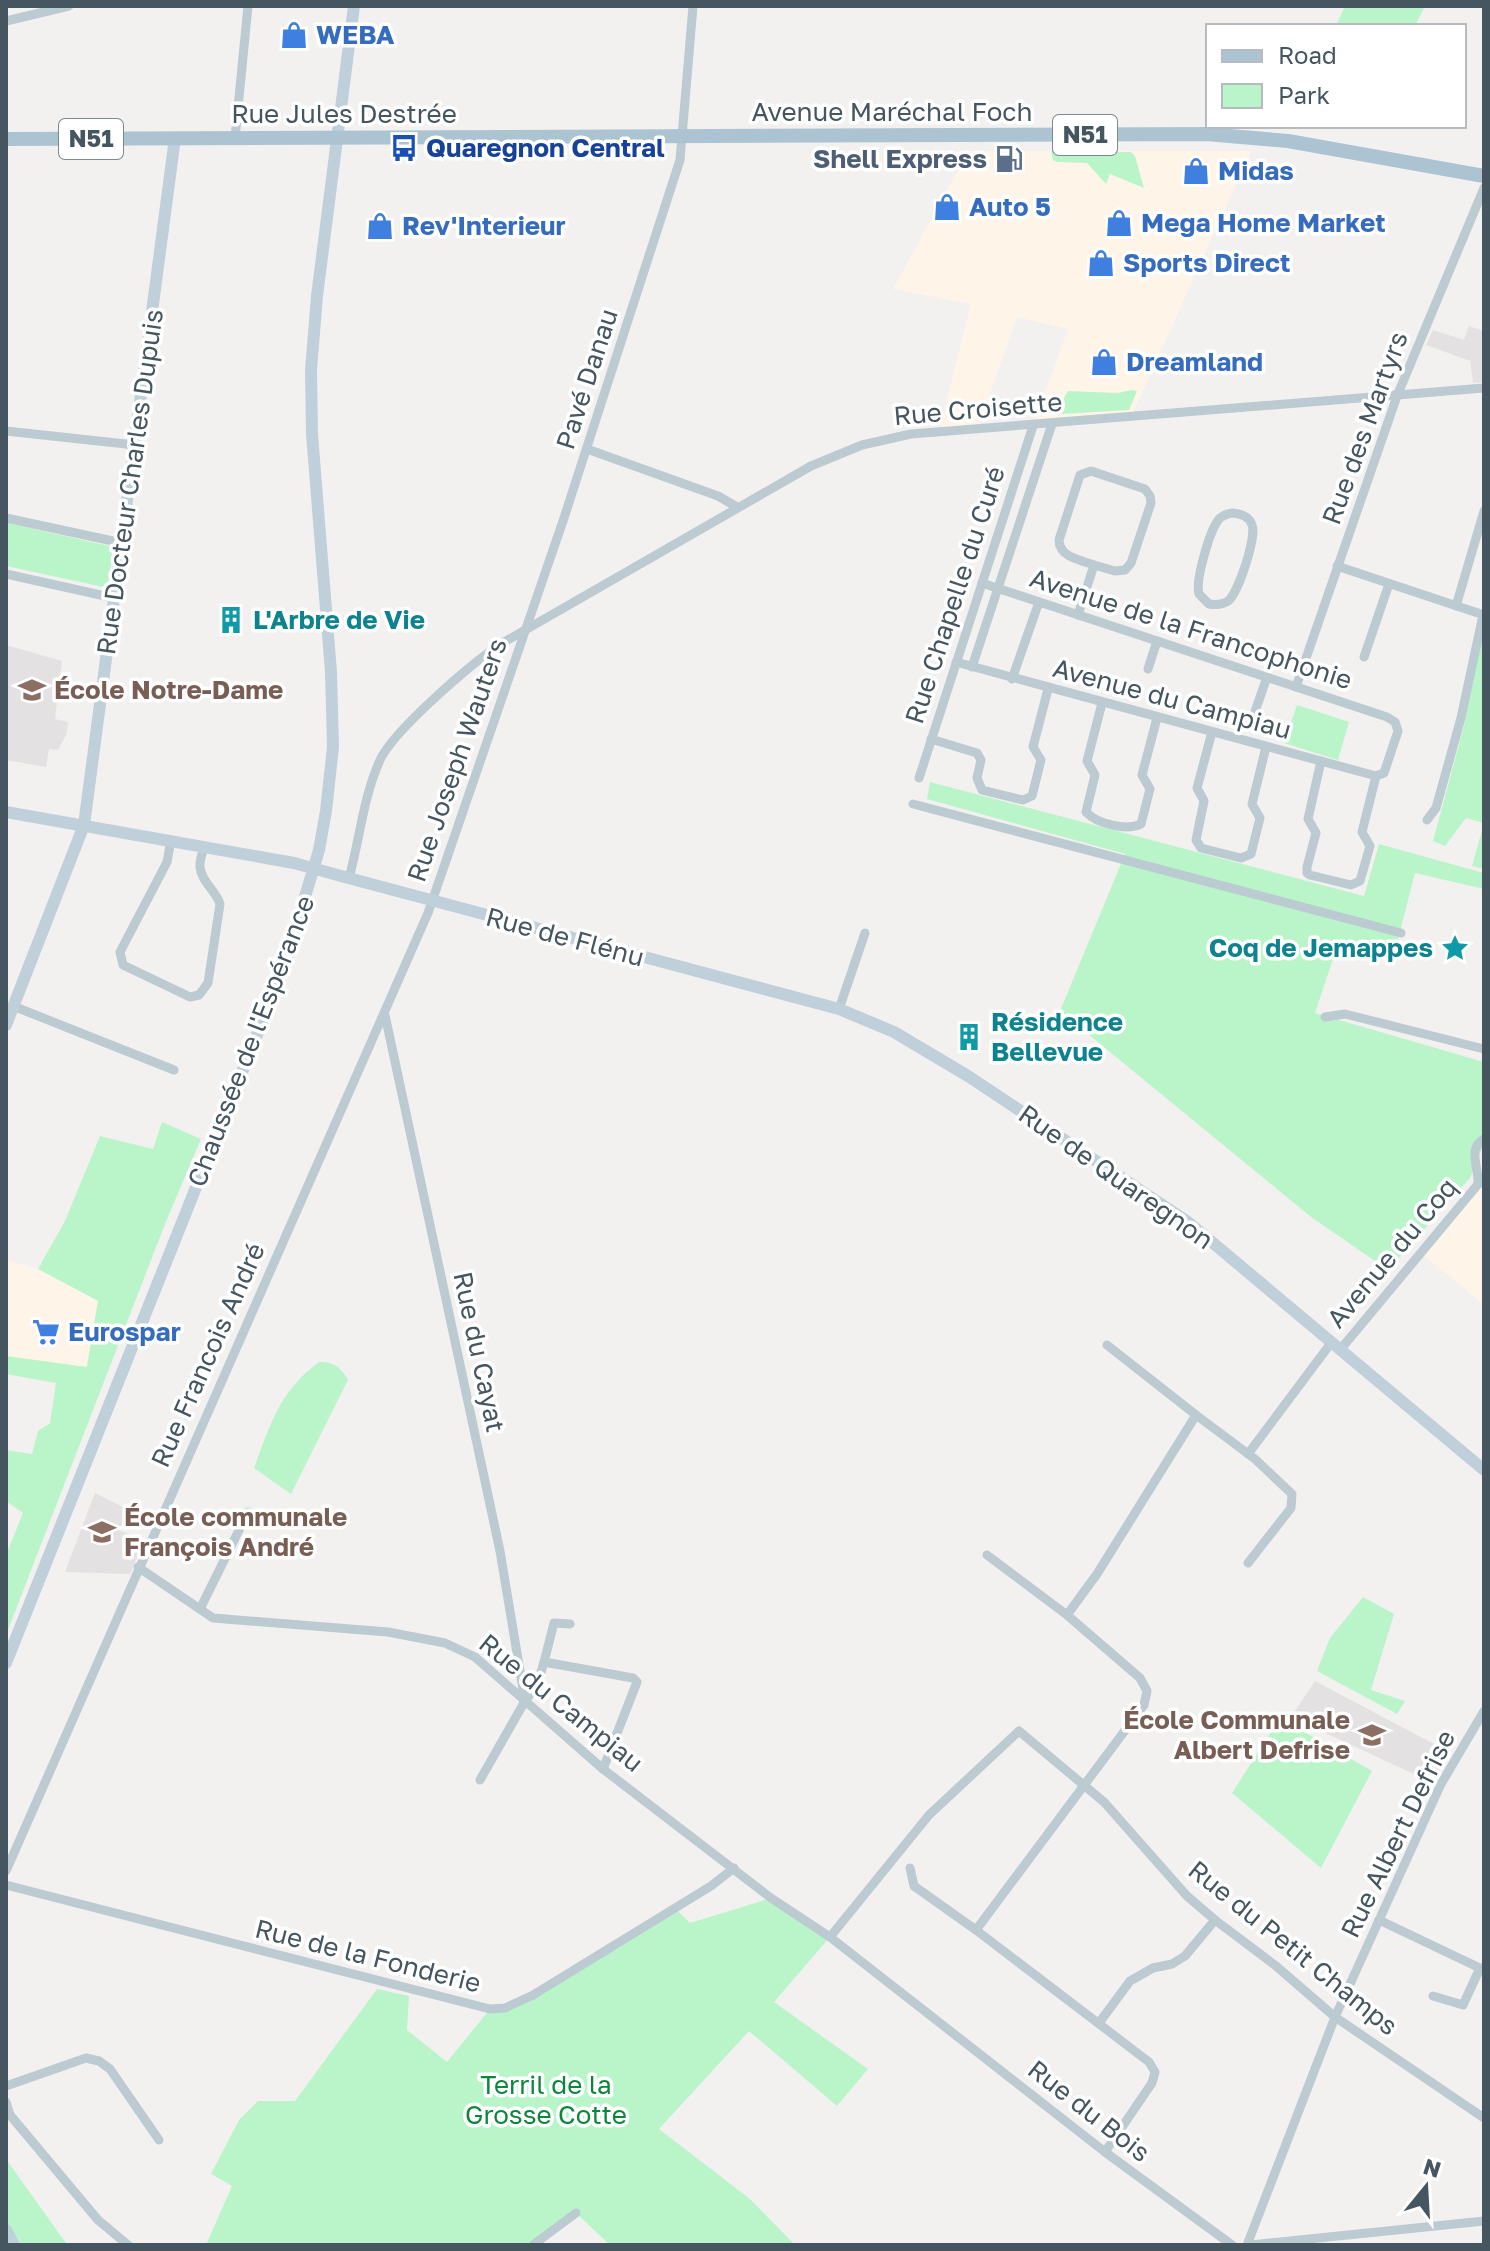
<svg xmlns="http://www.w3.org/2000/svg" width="1490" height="2251" font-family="'Golos Text',sans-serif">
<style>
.commercial{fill:#fef5e8}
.education{fill:#e4e1e2}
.green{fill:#baf5ca}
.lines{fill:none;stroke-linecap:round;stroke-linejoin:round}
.street{stroke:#bccad1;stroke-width:9}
.secondary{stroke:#c0d0db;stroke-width:12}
.primary{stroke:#acc4d2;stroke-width:14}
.secondary-bridge{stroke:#c0d0db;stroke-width:12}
.labels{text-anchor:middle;stroke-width:7;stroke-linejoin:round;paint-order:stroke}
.shield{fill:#fff;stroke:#7d8990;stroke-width:2}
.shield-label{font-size:24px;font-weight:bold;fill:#455660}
.shop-label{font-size:26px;font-weight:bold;fill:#366cbe;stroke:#fff;text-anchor:start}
.street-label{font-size:26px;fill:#455660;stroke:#fff}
.transit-label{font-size:26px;font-weight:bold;fill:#164399;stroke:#fff;text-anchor:start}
.service-label{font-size:26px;font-weight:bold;fill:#4e5e75;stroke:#fff;text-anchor:end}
.culture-label{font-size:26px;font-weight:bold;fill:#0d838f;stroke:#fff;text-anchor:start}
.education-label{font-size:26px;font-weight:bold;fill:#785e54;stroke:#fff;text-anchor:start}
.park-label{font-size:26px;fill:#0c863b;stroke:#fff}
</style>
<rect width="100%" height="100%" fill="#f3f0f0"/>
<!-- commercial -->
<g class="commercial">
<polygon points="969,151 1251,151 1131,417 1033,426 1068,329 1017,317 977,430 939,432 971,304 893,289"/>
<polygon points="1484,1179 1484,1305 1421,1253"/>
<polygon points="6,1260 45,1271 98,1301 86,1368 6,1356"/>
</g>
<!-- education -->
<g class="education">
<polygon points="1469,326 1484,331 1484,382 1473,383 1470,361 1426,345 1433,330 1464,340"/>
<polygon points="6,645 62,661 55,719 68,722 67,733 58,750 49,749 46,767 6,760"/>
<polygon points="95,1493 129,1510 119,1530 144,1540 130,1574 65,1572"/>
<polygon points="1315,1681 1449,1752 1433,1783 1291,1717"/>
</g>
<!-- green -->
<g class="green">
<polygon points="1345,6 1425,6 1415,26 1342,26 1337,24"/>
<polygon points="1051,151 1131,152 1135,156 1144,188 1110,174 1106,184 1087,163 1057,162 1053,160"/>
<polygon points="1131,390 1137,391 1129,410 1061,414 1058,408 1068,391 1118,393"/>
<polygon points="7,523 114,547 108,588 6,566"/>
<polygon points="1484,630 1484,869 1472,866 1484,823 1466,818 1445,846 1433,841 1464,726"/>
<polygon points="1297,705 1349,722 1338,760 1284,743"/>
<polygon points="930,782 1364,896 1379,844 1484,873 1484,889 1415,873 1393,959 1337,947 1315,1013 1484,1062 1484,1144 1470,1178 1388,1270 1311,1217 1060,1011 1125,854 927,799"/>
<polygon points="162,1122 201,1139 165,1224 6,1635 6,1555 23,1513 6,1501 6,1450 32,1454 38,1431 50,1423 56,1383 6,1374 6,1356 87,1367 98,1301 38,1269 65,1221 100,1136 153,1149"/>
<path d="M 319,1362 C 333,1361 342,1368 348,1380 L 291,1494 L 254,1468 C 271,1423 279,1392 319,1362 Z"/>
<polygon points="1363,1597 1394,1614 1371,1690 1405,1701 1397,1714 1317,1671 1330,1638"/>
<polygon points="1280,1718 1372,1771 1321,1868 1232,1793"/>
<polygon points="771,1898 830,1937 774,2002 868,2069 837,2106 749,2031 659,2129 750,2199 795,2245 610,2245 576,2213 533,2245 206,2245 232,2186 211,2174 239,2120 258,2101 295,2101 377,1989 409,1996 407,2030 447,2062 490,2009 505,2008 674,1907 690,1923"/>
<polygon points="6,2159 63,2239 68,2245 6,2245"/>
</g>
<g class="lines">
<!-- street -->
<g class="street">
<polyline points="6,21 69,6"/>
<polyline points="235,138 248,6"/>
<polyline points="6,431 135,445"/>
<polyline points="587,449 718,496 737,507"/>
<path d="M 1232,513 C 1241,514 1249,516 1252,525 C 1257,536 1238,594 1228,601 C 1222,605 1216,605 1209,604 L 1199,594 C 1195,581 1210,528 1220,518 C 1225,514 1227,514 1232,513 Z"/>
<polyline points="6,518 122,543"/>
<polyline points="1337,566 1484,615"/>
<polyline points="6,574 114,598"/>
<polyline points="982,583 1387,717 1395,722 1398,731 1384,773 1376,776"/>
<polyline points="1456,606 1484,511"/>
<path d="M 1078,615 L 1094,565 L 1115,571 L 1125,570 L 1131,563 L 1151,503 L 1150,496 L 1145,489 L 1091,471 L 1080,475 L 1059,540 C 1059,557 1080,560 1094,565"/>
<polyline points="1364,657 1389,584"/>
<polyline points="956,662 1376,776"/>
<polyline points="972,667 1052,424"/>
<polyline points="1148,669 1157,641"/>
<polyline points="1012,679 1039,602"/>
<polyline points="1296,687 1397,396 1484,188"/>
<path d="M 1102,703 L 1087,761 L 1095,775 L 1086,812 C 1097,824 1127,831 1141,824 L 1150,789 L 1142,775 L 1157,718"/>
<polyline points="1251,723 1267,677"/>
<polyline points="1212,732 1197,788 1204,801 1196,840 1201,848 1241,858 1251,854 1260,818 1252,804 1266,747"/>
<polyline points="931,739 977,753 981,760 977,778 982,790 1023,800 1032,796 1041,760 1033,747 1048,689"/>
<polyline points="1321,761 1308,819 1316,833 1307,867 1307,873 1310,875 1351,885 1360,881 1370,846 1362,832 1376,776"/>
<polyline points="919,778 1033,426"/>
<polyline points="913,804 1401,933"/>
<polyline points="1427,820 1436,808 1461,718 1483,615"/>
<path d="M 171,840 L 167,862 L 120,952 L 123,965 L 190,997 L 199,995 L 208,983 L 220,904 C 216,891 201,881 200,867 C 199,861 203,852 204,846"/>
<path d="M 349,878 C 360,838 363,798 380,760 C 394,730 470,665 499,645 L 811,466 L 862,445 L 911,434 L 1484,388"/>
<polyline points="13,1006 174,1070"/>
<polyline points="839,1009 865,933"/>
<polyline points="385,1015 500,1551 525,1701"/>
<polyline points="1325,1017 1345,1014 1484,1049"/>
<path d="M 1478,1184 C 1479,1167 1467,1149 1484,1139"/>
<polyline points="1107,1345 1196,1415"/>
<polyline points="1340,1350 1484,1177"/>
<polyline points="1248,1454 1331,1343"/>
<polyline points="987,1555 1067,1615"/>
<polyline points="138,1567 213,1618 388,1632 445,1643 475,1657 603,1769 771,1898 830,1937 1105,2152 1232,2245"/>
<polyline points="201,1607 248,1512"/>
<polyline points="544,1662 554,1623 570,1624"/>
<polyline points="480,1780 525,1701 537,1686 544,1662 633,1678 637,1682 603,1769"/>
<polyline points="910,1868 914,1886 976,1930"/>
<polyline points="6,1871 428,913 563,521 680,160 693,6"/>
<polyline points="6,1885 490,2009 505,2008 533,1995 711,1886 734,1868"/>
<polyline points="1379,1920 1484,1970"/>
<polyline points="830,1937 929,1815 1019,1731 1104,1802 1187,1896 1215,1920 1276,1966 1335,2017 1484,2118"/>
<polyline points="1433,1996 1463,2005 1480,1968"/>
<polyline points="1099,2023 1130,1981 1153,1968 1172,1964 1185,1956 1215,1920"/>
<polyline points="6,2086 86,2058 99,2061 110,2069 159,2140"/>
<polyline points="6,2102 10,2115 98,2220 128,2245"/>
<polyline points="1105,2152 1152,2083 1155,2072 1149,2062 976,1930 1144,1705 1147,1691 1140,1678 1067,1615 1097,1574 1196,1415 1255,1459 1292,1494 1291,1508 1248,1563"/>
<polyline points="533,2245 576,2213"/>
<polyline points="1247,2245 1335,2017 1441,1784 1484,1711"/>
<polyline points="1250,2245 1484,2221"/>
</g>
<!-- secondary -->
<g class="secondary">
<polyline points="6,812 294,863"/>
<polyline points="341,876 839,1009 894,1032 968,1076 1188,1222 1484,1470"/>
<polyline points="6,1025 84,825 175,138"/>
<polyline points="6,1663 284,967 319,850 326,811 333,747 331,672 312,434 311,370 317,296 354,6"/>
<polyline points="6,2230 14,2245"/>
</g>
<!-- primary -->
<polyline class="primary" points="6,139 1206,134 1288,141 1484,176"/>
<!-- secondary-bridge -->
<polyline class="secondary-bridge" points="294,863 341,876"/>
</g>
<!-- icons -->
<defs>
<g id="shop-bare" transform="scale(2.16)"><path d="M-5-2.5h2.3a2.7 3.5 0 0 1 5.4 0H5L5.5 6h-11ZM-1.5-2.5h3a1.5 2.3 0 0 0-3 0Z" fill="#3f7fe0" stroke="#fff" stroke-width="2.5" paint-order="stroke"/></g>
<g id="bus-bare" transform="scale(2.16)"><path d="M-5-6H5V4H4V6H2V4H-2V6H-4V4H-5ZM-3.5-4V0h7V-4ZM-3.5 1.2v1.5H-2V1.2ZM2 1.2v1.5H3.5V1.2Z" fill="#1a4fb4" stroke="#fff" stroke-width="2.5" paint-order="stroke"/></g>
<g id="fuel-bare" transform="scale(2.16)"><path d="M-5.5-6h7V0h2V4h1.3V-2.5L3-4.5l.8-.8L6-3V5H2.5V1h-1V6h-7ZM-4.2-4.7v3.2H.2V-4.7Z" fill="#5c6f8a" stroke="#fff" stroke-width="2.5" paint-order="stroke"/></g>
<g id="building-bare" transform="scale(2.16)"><path d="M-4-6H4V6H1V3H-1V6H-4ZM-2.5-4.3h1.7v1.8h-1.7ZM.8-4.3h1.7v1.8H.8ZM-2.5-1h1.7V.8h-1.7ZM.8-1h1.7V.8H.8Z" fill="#0f9aa8" stroke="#fff" stroke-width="2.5" paint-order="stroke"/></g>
<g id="school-bare" transform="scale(2.16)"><path d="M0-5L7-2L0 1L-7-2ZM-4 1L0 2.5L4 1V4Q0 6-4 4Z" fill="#8d6e63" stroke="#fff" stroke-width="2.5" paint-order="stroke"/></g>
<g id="sight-bare" transform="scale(2.16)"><path d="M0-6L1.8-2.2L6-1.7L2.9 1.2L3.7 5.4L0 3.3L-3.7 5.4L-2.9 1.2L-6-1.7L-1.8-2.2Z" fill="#0f9aa8" stroke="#fff" stroke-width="2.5" paint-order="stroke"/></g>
<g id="supermarket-bare" transform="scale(2.16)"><path d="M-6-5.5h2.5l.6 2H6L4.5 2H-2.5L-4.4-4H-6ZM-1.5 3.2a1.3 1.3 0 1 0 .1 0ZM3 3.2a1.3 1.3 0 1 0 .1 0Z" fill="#3f7fe0" stroke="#fff" stroke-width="2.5" paint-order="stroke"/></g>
</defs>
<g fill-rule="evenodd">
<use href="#shop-bare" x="294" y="35"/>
<use href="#bus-bare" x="404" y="148"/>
<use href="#fuel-bare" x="1009" y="159"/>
<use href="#shop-bare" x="1196" y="171"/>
<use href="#shop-bare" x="947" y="207"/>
<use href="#shop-bare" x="1119" y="223"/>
<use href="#shop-bare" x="380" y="226"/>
<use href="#shop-bare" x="1101" y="263"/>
<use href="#shop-bare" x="1104" y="362"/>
<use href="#building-bare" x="231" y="620"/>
<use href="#school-bare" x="32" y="690"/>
<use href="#sight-bare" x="1455" y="948"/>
<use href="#building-bare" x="969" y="1037"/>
<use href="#supermarket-bare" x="46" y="1332"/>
<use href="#school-bare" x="102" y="1532"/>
<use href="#school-bare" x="1372" y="1735"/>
</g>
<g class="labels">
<!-- shield labels -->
<g class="shield">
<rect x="1053" y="115" width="64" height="40" rx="6"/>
<rect x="59" y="119" width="64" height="40" rx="6"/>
</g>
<g class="shield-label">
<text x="1085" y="143">N51</text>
<text x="91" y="147">N51</text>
</g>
<!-- shop labels -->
<g class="shop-label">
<text x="316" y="44">WEBA</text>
<text x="1218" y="180">Midas</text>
<text x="969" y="216">Auto 5</text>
<text x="1141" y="232">Mega Home Market</text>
<text x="402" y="235">Rev'Interieur</text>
<text x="1123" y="272">Sports Direct</text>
<text x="1126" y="371">Dreamland</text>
<text x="68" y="1341">Eurospar</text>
</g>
<!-- street labels -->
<g class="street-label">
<text x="892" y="121">Avenue Maréchal Foch</text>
<text x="344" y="123">Rue Jules Destrée</text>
<text transform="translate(587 379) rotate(-72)" y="9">Pavé Danau</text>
<text transform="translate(978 409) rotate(-5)" y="9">Rue Croisette</text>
<text transform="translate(1365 428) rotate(-70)" y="9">Rue des Martyrs</text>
<text transform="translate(130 482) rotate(-82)" y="9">Rue Docteur Charles Dupuis</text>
<text transform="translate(955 595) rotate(-72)" y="9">Rue Chapelle du Curé</text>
<text transform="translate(1191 629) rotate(18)" y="9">Avenue de la Francophonie</text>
<text transform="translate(1172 699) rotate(15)" y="9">Avenue du Campiau</text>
<text transform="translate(457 760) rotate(-71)" y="9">Rue Joseph Wauters</text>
<text transform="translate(565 937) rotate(15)" y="9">Rue de Flénu</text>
<text transform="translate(251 1041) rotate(-69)" y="9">Chaussée de l'Espérance</text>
<text transform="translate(1116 1177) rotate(35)" y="9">Rue de Quaregnon</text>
<text transform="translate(1392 1253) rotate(-50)" y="9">Avenue du Coq</text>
<text transform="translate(479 1352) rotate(78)" y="9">Rue du Cayat</text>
<text transform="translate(208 1355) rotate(-66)" y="9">Rue Francois André</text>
<text transform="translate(561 1703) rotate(39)" y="9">Rue du Campiau</text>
<text transform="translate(1398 1834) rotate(-64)" y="9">Rue Albert Defrise</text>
<text transform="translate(1293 1948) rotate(39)" y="9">Rue du Petit Champs</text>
<text transform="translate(368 1956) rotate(14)" y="9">Rue de la Fonderie</text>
<text transform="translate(1089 2111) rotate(38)" y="9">Rue du Bois</text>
</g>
<!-- transit labels -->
<g class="transit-label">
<text x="426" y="157">Quaregnon Central</text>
</g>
<!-- service labels -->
<g class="service-label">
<text x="987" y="168">Shell Express</text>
</g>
<!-- culture labels -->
<g class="culture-label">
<text x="253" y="629">L'Arbre de Vie</text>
<text x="1433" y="957" text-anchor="end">Coq de Jemappes</text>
<text x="991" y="1031">Résidence<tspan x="991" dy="30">Bellevue</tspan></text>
</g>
<!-- education labels -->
<g class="education-label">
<text x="54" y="699">École Notre-Dame</text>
<text x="124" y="1526">École communale<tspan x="124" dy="30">François André</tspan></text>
<text x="1350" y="1729" text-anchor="end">École Communale<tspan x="1350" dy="30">Albert Defrise</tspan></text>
</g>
<!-- park labels -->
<g class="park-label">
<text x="546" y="2094">Terril de la<tspan x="546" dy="30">Grosse Cotte</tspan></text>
</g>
</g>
<!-- border -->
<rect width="1490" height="2251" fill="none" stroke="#455660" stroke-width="16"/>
<!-- legend -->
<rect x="1206" y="24" width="260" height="104" fill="#ffffff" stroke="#b5bbbf" stroke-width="2"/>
<rect x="1222" y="50" width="40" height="12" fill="#acc4d2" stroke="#b5bbbf" stroke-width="2"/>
<text x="1278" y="64" font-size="24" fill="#455660">Road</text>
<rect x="1222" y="84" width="40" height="24" fill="#baf5ca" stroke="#b5bbbf" stroke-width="2"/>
<text x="1278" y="104" font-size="24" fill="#455660">Park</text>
<!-- north arrow -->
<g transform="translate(1426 2187) rotate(18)" stroke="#ffffff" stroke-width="6" paint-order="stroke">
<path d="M0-6L14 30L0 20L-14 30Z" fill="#455660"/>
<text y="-12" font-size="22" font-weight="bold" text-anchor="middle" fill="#455660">N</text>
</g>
</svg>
